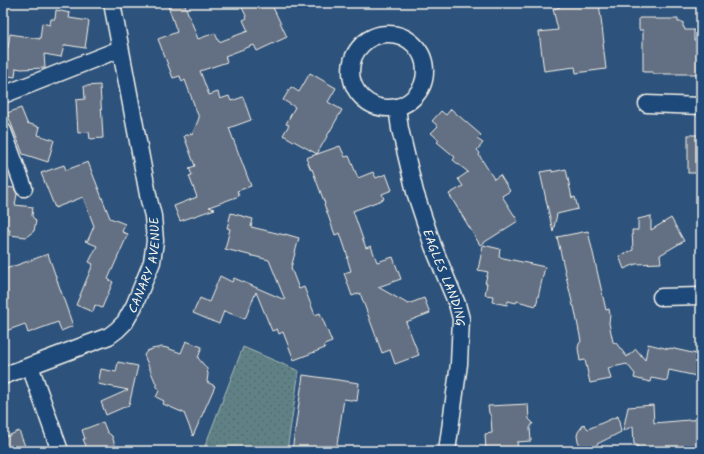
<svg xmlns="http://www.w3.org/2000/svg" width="704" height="454" font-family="Kalam,sans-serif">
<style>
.grass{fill:url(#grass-dots);stroke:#aab9b6}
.building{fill:#637083;stroke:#f4f1e8}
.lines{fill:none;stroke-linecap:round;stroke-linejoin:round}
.minor-casing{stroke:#f4f1e8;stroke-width:19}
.minor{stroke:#1f4a7a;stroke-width:16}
.labels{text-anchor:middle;stroke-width:4;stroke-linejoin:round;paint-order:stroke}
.street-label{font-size:13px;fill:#f4f1e8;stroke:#1f4a7a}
</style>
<defs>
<pattern id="grass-dots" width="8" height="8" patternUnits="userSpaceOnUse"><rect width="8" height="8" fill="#5f8185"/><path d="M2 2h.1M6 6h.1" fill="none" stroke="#566a6c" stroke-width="1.8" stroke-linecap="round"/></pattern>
</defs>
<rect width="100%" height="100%" fill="#2d527c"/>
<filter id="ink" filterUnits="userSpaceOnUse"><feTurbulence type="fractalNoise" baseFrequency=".025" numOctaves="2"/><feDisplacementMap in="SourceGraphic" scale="8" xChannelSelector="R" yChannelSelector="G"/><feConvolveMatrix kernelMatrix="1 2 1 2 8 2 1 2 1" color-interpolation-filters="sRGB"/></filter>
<g filter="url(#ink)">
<!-- grass -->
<polygon class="grass" points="243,347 299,371 287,451 203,451"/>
<!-- building -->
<g class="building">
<polygon points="167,3 184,3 198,39 215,33 219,42 248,31 243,20 247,18 240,3 271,3 287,37 257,51 254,45 225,56 227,62 200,71 209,95 218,92 220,99 229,96 231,101 243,97 251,120 229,128 251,186 237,191 239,196 209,207 215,209 180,221 174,206 197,197 189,176 192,175 189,168 195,166 184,136 193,133 199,118 185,80 182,82 180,76 173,78 158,39 177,32"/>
<polygon points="559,3 599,3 604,43 603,43 606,69 576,73 575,67 544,71 539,32 558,30 553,9 560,7"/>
<polygon points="56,10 70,13 69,18 89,21 85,48 66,45 66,46 64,46 61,57 44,54 45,68 21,69 16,68 15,77 3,75 3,47 8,48 10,34 40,39 42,23 50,25 51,19 55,19"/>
<polygon points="639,18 655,18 655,19 678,19 678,22 683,22 683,27 684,27 685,30 694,30 694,40 700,40 699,74 653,74 653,72 643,72 643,30 639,30"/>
<polygon points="310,73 336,88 328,102 342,110 317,154 283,135 289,125 286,124 295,107 283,100 291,87 299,92"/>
<polygon points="100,85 103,138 90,139 89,132 78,133 76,100 85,99 84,86"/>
<polygon points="21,108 27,123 40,127 38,135 54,140 48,162 23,154 7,113"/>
<polygon points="451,109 481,135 477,139 483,143 477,150 480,153 479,155 494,179 500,175 510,191 502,196 518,221 480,245 449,194 463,186 458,179 468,172 453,160 455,157 437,142 439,140 431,133 438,126 432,121 441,111 446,115"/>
<rect x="688" y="135" width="13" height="38"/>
<polygon points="340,146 345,157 349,156 358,178 373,172 376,178 386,174 392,190 382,194 384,199 353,211 366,248 371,246 377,262 393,257 401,279 378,287 408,304 424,298 430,313 406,322 419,355 395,364 390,350 382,353 360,293 352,296 344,273 351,271 347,258 348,257 340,233 335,235 324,204 325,204 312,169 311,170 306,158"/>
<polygon points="88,162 110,218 125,224 122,232 128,234 108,279 113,282 102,308 95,305 93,312 76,305 93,264 89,262 97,246 85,241 88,240 94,226 83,197 55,208 41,173 64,165 66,170"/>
<polygon points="566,169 572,198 575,197 578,209 557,214 553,232 540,172 552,170 552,172"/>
<polygon points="3,187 14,188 17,194 15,205 33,207 32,216 36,221 34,231 26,237 9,235 10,230 3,229"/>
<polygon points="231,213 253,219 251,227 285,235 285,234 299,238 291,268 299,289 304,287 315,315 320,313 332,342 324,345 325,348 294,360 283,332 279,334 277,329 272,331 256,292 245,319 224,311 219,324 193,313 200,298 209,302 220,276 232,282 234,278 285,300 269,260 225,249 230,229 227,228"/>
<polygon points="651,216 651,230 671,218 684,241 660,255 661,263 636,264 624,269 619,256 633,250 632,230 638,230 638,219"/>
<polygon points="588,231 606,310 609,309 610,315 609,323 613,342 616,343 627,357 636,349 645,360 648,344 669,349 670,348 701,355 701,377 669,370 667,381 651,378 650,382 634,378 635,374 627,364 608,368 611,379 590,383 585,360 580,361 578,348 579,344 581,341 574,306 573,306 557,237"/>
<polygon points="483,245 500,249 499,257 545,267 536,306 517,301 516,303 508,301 507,305 492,302 493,296 485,295 487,283 485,283 488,272 478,270"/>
<polygon points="48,254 73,326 61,331 58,322 28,333 25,324 3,332 3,270"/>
<polygon points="186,341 202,347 198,358 204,365 207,369 208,374 207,382 215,386 193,436 184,413 163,404 164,401 156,397 159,391 144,355 147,351 152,349 162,347 167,348 181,353"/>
<polygon points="118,362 138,366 129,405 106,415 101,402 128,390 98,384 101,369 116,372"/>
<polygon points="303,375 359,383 357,401 344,399 336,451 292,451"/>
<polygon points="528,404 529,419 533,423 530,428 531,441 517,442 518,451 486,451 485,434 492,433 491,416 489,413 488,406"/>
<polygon points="653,405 654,423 701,419 701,451 638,451 637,445 634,445 633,426 623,431 628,407"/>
<polygon points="618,416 621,432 597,444 597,451 579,451 580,445 578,441 577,436 578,432 584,424 588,429"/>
<polygon points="103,422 107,432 112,436 117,451 88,451 83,439 85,439 82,430"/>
<polygon points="19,431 27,451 3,451 3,438"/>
</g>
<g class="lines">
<!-- minor casing -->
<g class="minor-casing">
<g id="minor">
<circle cx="388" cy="71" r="37"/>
<polyline points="3,95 120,49"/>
<polyline points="647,104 701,106"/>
<path id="s1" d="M 397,107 L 400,129 L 415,192 L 433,246 L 457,304 L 461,319 L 459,364 L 447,451"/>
<polyline points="3,131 24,188"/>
<polyline points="661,297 701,296"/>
<polyline points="30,366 60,451"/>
<path id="s2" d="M 3,376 L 109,336 L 117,330 L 125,322 L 134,306 L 152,262 L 155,241 L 153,216 L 149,200 L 112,3"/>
</g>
</g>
<!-- minor -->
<use href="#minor" class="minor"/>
</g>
</g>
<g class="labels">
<!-- street labels -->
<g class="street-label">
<text dy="5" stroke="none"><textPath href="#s2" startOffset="196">CANARY AVENUE</textPath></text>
<text dy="5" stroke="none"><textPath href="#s1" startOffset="178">EAGLES LANDING</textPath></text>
</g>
</g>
<!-- margin -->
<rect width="704" height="454" fill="none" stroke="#1f4a7a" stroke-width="16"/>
<rect x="8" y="8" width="688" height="438" fill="none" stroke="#f4f1e8" stroke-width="1.5" filter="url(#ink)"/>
</svg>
